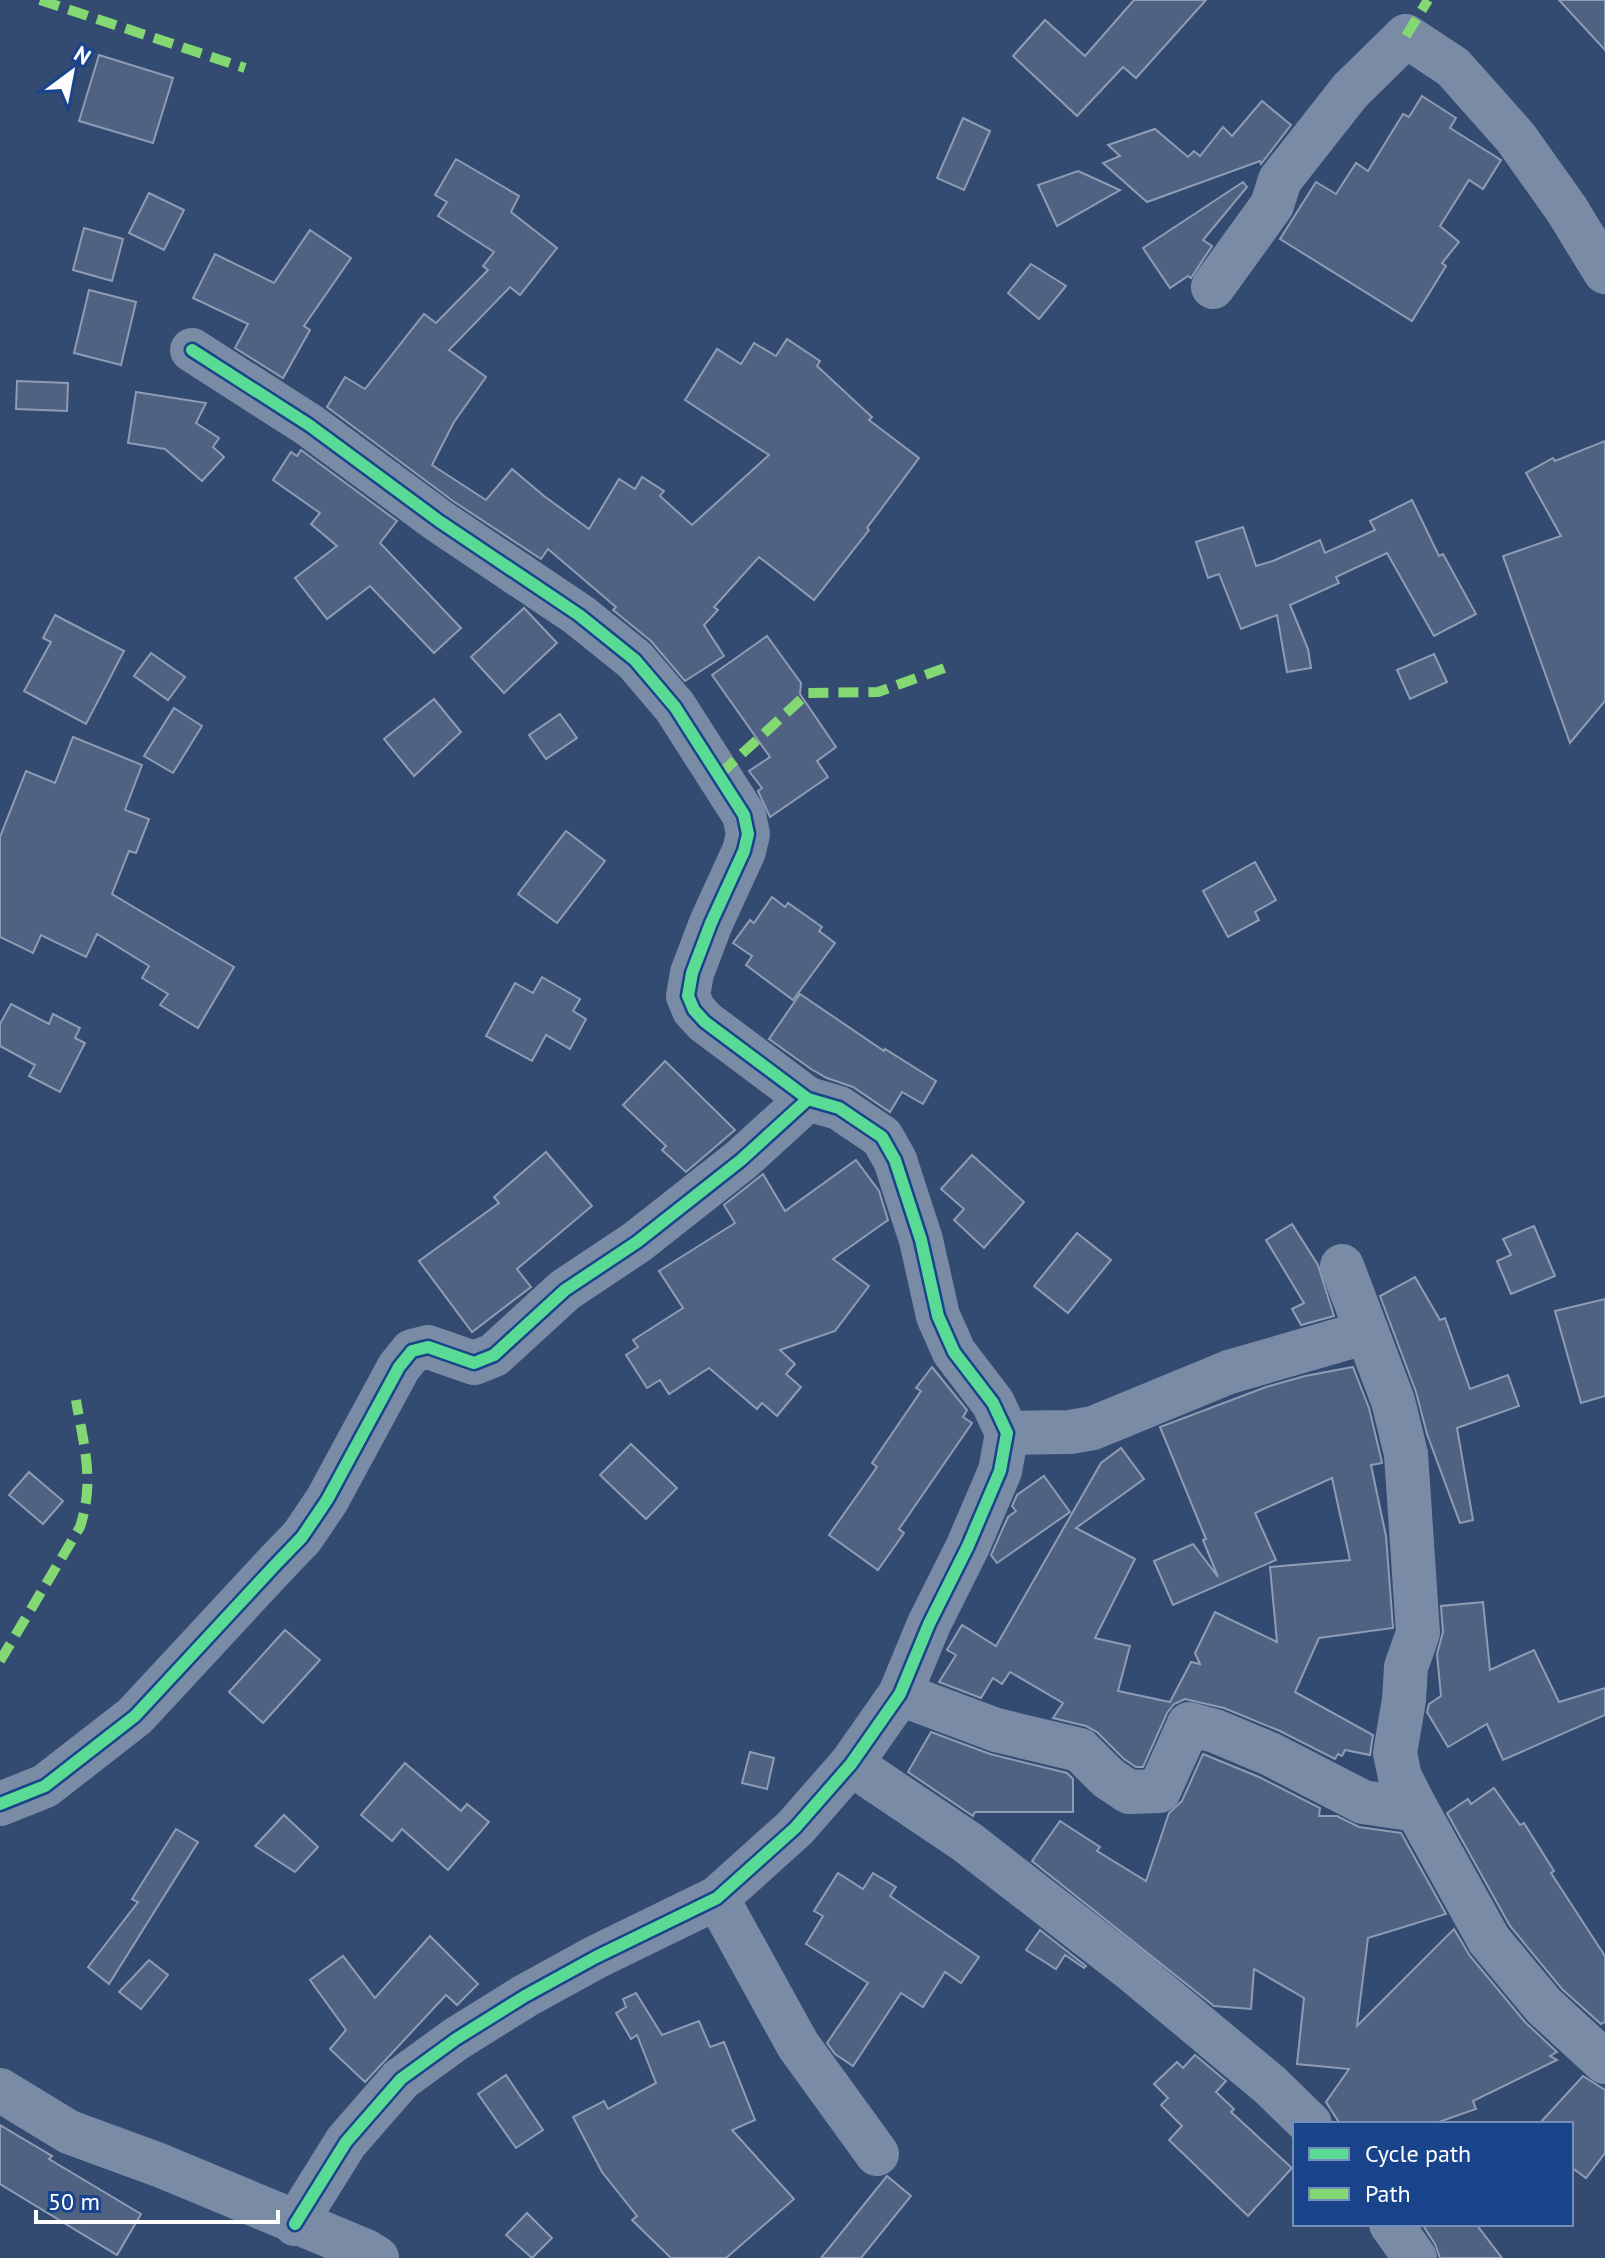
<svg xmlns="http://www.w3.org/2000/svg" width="1605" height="2258" font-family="'PT Sans',sans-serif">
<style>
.building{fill:#506282;stroke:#8e9cb4;stroke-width:2}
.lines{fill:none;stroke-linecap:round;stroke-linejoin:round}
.minor{stroke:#7a8ba6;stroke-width:44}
.quiet{stroke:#83d873;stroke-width:10;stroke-dasharray:20 10;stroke-linecap:butt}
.cycleway-casing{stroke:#19448b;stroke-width:17}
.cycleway{stroke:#5adb95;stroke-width:12}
</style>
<rect width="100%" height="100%" fill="#334a71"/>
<!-- building -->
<g class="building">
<polygon points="1134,0 1206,0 1136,78 1123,67 1077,116 1013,56 1045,20 1085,56"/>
<polygon points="1559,0 1605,0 1605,50"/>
<polygon points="99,55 173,78 153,143 79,121"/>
<polygon points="1422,96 1456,118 1450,128 1501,160 1483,189 1469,180 1440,226 1459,242 1442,263 1446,266 1412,321 1280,239 1316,182 1336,194 1356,163 1368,171 1403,114 1409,117"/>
<polygon points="1262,101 1291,125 1261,164 1260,161 1147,202 1103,163 1120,156 1108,145 1155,129 1188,157 1194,151 1200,156 1223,127 1232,136"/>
<polygon points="963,118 990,131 964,190 937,178"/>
<polygon points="456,159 519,196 511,212 557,248 520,295 510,287 449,350 486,377 454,422 432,465 486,500 512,469 544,496 589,529 619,479 635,489 642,477 664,491 660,496 692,525 769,455 685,400 717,349 741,364 754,343 776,356 787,339 820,361 817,366 872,417 869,420 919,458 867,528 869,530 814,600 759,557 714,607 718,610 704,625 724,656 685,681 651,641 613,610 616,607 548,549 541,559 453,501 327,407 345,377 365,389 424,314 436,323 488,270 483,266 494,252 438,216 447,202 435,195"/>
<polygon points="1078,171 1120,190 1057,226 1038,185"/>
<polygon points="1243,182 1247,187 1203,240 1212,246 1191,278 1188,276 1170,288 1143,248"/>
<polygon points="149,193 184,210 164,250 129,233"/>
<polygon points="84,228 123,239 112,281 73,270"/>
<polygon points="310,230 351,258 304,326 310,330 283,378 235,348 248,324 193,298 215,254 274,283"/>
<polygon points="1031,264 1066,286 1039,319 1008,293"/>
<polygon points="89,290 136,302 121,365 74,353"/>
<polygon points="17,381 68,383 67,411 16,409"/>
<polygon points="136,392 206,403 196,423 219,438 213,447 224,457 202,481 165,449 128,443"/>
<polygon points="1605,441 1605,701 1570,743 1503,556 1561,536 1526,473 1553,458 1555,461"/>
<polygon points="301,450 397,521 380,543 461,628 434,653 370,586 327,619 295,578 337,546 311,524 320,513 273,480 291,452 297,456"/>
<polygon points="1412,500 1439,556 1443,554 1476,614 1434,636 1387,553 1336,577 1339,583 1290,605 1308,649 1311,668 1287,672 1277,615 1241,629 1219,574 1208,578 1196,542 1243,527 1256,566 1273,561 1320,540 1325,553 1375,530 1370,521"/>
<polygon points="524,608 557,643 504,693 471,657"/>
<polygon points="55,615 124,651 86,724 24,691 51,642 43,638"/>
<polygon points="767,636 801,683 800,694 836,747 817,761 828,777 770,817 758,791 762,788 749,771 770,757 712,675"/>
<polygon points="151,653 185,677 168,700 134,676"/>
<polygon points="1434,654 1447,682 1410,699 1397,670"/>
<polygon points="434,699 461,732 414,776 384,739"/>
<polygon points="174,708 202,726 173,773 144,756"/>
<polygon points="560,714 577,738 546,759 529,735"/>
<polygon points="73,737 142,765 125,810 149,819 136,853 129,851 112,894 234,967 198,1028 160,1005 168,994 142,978 149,966 97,934 86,957 41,935 33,953 0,937 0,837 26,771 55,783"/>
<polygon points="566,831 605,861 557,923 518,894"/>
<polygon points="1255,862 1276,900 1255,912 1259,920 1228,937 1203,891"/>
<polygon points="772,897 785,907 788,903 822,927 819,931 835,943 793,1000 746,965 752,956 733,943 750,920 754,923"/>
<polygon points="542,977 580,999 573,1011 586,1019 570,1049 546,1035 532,1061 486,1036 515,983 533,993"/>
<polygon points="800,994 884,1051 885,1049 936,1081 923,1104 902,1092 890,1112 853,1087 827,1078 811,1069 769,1039"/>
<polygon points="11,1004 49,1024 53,1014 80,1028 75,1038 85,1043 60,1092 29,1076 35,1065 0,1046 0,1024"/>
<polygon points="665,1061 735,1130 686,1172 662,1150 666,1146 623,1105"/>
<polygon points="546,1152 592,1206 517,1269 531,1287 472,1332 419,1261 499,1203 494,1197"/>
<polygon points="972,1155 1024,1202 984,1248 954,1220 964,1209 941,1189"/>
<polygon points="856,1160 879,1191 888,1220 833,1259 869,1286 835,1331 780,1350 795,1364 786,1374 801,1387 777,1416 762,1403 757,1409 709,1368 669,1394 660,1380 647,1388 626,1355 638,1347 633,1340 683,1308 659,1271 735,1223 724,1205 763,1174 785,1211"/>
<polygon points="1292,1224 1318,1265 1334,1316 1301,1325 1292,1309 1304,1303 1266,1240"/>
<polygon points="1534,1226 1555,1276 1511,1294 1497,1261 1511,1255 1503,1239"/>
<polygon points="1077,1233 1111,1260 1068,1313 1034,1286"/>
<polygon points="1415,1277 1440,1320 1445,1318 1470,1389 1508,1375 1519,1406 1457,1428 1473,1520 1460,1523 1427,1434 1416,1392 1380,1296"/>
<polygon points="1605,1299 1605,1396 1581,1403 1555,1311"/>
<polygon points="932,1367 967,1410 963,1417 972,1423 899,1529 904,1533 878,1570 829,1535 877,1467 872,1463 921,1391 916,1388"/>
<polygon points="1353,1367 1369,1408 1381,1458 1382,1463 1371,1465 1386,1536 1393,1628 1319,1638 1295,1692 1373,1735 1370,1755 1345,1750 1342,1756 1338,1754 1335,1759 1280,1731 1224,1708 1185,1699 1174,1704 1167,1713 1143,1767 1136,1767 1124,1759 1097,1732 1086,1726 1053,1718 1063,1703 1010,1672 1002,1684 993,1678 981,1698 939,1682 956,1655 947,1650 962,1625 996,1646 1101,1463 1121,1448 1144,1479 1076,1528 1135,1559 1095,1638 1130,1646 1118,1691 1170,1702 1191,1662 1200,1664 1195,1653 1215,1612 1277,1642 1270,1567 1350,1560 1332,1478 1255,1513 1276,1560 1173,1605 1154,1561 1193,1544 1218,1577 1203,1540 1206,1539 1160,1427 1266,1387 1305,1376"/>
<polygon points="631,1444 677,1488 646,1519 600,1475"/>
<polygon points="29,1472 63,1501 43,1524 9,1495"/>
<polygon points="1044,1476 1070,1512 997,1563 991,1555 1008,1517 1016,1511 1012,1506 1017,1495"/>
<polygon points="1483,1602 1490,1670 1534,1650 1559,1702 1605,1688 1605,1715 1503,1760 1487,1724 1448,1747 1427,1712 1429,1704 1441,1696 1437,1654 1443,1632 1441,1606"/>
<polygon points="285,1630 320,1660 263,1723 229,1692"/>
<polygon points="931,1732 990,1754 1067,1773 1073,1779 1073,1812 975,1812 973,1816 908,1772"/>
<polygon points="750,1752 774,1758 767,1789 742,1783"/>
<polygon points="1203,1754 1259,1777 1320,1808 1319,1816 1337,1816 1359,1827 1401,1833 1446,1914 1368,1938 1357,2026 1454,1929 1470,1956 1525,2022 1557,2052 1550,2056 1557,2060 1473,2101 1476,2109 1433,2124 1340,2124 1326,2102 1349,2069 1297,2064 1304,1998 1254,1969 1251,2009 1214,2006 1032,1861 1060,1821 1100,1847 1097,1851 1146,1881 1169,1813 1182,1801"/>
<polygon points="405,1763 461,1811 467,1804 489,1822 448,1870 402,1829 392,1841 361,1815"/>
<polygon points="1494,1788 1520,1825 1524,1823 1554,1871 1551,1873 1605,1956 1605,2022 1601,2024 1562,1989 1510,1926 1447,1813 1468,1799 1471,1804"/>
<polygon points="284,1815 318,1847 295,1872 255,1846"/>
<polygon points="176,1829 198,1842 109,1984 88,1967 138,1902 132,1899"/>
<polygon points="838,1873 863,1889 873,1873 896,1887 890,1896 979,1957 961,1983 945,1972 923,2007 901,1993 853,2066 835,2054 827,2043 868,1983 806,1944 823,1916 814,1911"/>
<polygon points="1040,1930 1086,1966 1084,1968 1065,1955 1056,1969 1026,1950"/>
<polygon points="430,1936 478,1984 457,2005 446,1995 365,2082 330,2049 346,2030 310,1980 343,1956 375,1998"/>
<polygon points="149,1960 168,1975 141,2009 119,1992"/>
<polygon points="636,1993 662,2035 699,2021 710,2047 724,2042 755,2120 732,2130 794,2199 726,2258 671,2258 632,2220 637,2216 602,2172 573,2117 604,2101 608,2109 656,2083 637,2035 631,2039 616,2013 626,2007 623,1999"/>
<polygon points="1195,2055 1226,2081 1216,2092 1234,2109 1231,2112 1292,2168 1248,2216 1169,2140 1182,2126 1161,2105 1168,2098 1154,2084 1177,2062 1183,2068"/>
<polygon points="506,2075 543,2130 516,2148 478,2094"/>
<polygon points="1583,2076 1605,2090 1605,2153 1586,2178 1571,2167 1571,2124 1539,2124"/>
<polygon points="0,2125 52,2156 49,2159 141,2214 117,2255 0,2184"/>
<polygon points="887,2176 911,2196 861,2258 821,2258"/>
<polygon points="527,2213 552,2238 532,2258 506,2235"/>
<polygon points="1422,2224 1476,2224 1502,2258 1440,2258 1435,2244"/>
</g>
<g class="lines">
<!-- minor -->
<g class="minor">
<polyline points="1213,287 1272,205 1280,180 1350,91 1406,36 1453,67 1516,138 1567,210 1605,272"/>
<polyline points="192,350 309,425 439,521 579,615 635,660 675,707 744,815 748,834 744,851 711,923 692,973 688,996 694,1010 705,1022 808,1099 839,1108 882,1137 895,1160 921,1240 938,1316 954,1352 993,1403 1007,1433 1000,1471 968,1546 929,1624 900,1694 851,1764 795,1828 717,1898 596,1957 525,1996 456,2039 401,2079 346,2142 295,2224"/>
<polyline points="1342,1266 1393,1401 1406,1454 1418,1633 1406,1667 1404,1700 1395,1753 1400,1777 1417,1810"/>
<polyline points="1007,1433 1070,1432 1093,1428 1229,1372 1367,1332"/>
<polyline points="900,1694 996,1730 1080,1750 1108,1778 1129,1792 1159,1791 1189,1724 1215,1731 1270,1754 1363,1802 1417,1810 1489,1940 1544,2006 1605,2062"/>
<polyline points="851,1764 967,1842 1132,1970 1270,2085 1310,2124"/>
<polyline points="0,1804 45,1786 135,1716 277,1563 302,1537 327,1500 399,1367 412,1351 428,1347 474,1363 494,1355 565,1290 637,1242 741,1160 808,1099"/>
<polyline points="717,1898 798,2045 877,2154"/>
<polyline points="0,2090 69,2132 159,2165 366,2251 377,2258"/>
<polyline points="1391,2224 1415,2258"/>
</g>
<!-- quiet -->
<g class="quiet">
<polyline points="40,0 245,68"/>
<polyline points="1406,36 1428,0"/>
<polyline points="720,774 808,693 878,692 950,666"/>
<path d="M 0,1661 L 80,1527 C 95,1481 84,1447 76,1400"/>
</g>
<!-- cycleway casing -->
<g class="cycleway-casing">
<g id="cycleway">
<polyline points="192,350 309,425 439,521 579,615 635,660 675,707 744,815 748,834 744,851 711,923 692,973 688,996 694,1010 705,1022 808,1099 839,1108 882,1137 895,1160 921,1240 938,1316 954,1352 993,1403 1007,1433 1000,1471 968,1546 929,1624 900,1694 851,1764 795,1828 717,1898 596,1957 525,1996 456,2039 401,2079 346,2142 295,2224"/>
<polyline points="0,1804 45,1786 135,1716 277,1563 302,1537 327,1500 399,1367 412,1351 428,1347 474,1363 494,1355 565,1290 637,1242 741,1160 808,1099"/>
</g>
</g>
<!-- cycleway -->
<use href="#cycleway" class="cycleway"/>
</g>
<!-- legend -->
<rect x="1293" y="2122" width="280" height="104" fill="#19448b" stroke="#758fb9" stroke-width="2"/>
<rect x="1309" y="2148" width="40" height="12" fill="#5adb95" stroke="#758fb9" stroke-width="2"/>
<text x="1365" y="2162" font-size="24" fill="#ffffff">Cycle path</text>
<rect x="1309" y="2188" width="40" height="12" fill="#83d873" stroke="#758fb9" stroke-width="2"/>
<text x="1365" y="2202" font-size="24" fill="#ffffff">Path</text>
<!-- north arrow -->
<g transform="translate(72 72) rotate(32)" stroke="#19448b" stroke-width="6" paint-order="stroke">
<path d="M0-6L14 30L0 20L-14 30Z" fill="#ffffff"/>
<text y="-12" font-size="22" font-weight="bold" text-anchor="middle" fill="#ffffff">N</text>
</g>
<!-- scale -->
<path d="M36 2210v12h242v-12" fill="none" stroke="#ffffff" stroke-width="4"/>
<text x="48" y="2210" font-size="24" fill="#ffffff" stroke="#19448b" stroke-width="6" paint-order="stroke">50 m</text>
</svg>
